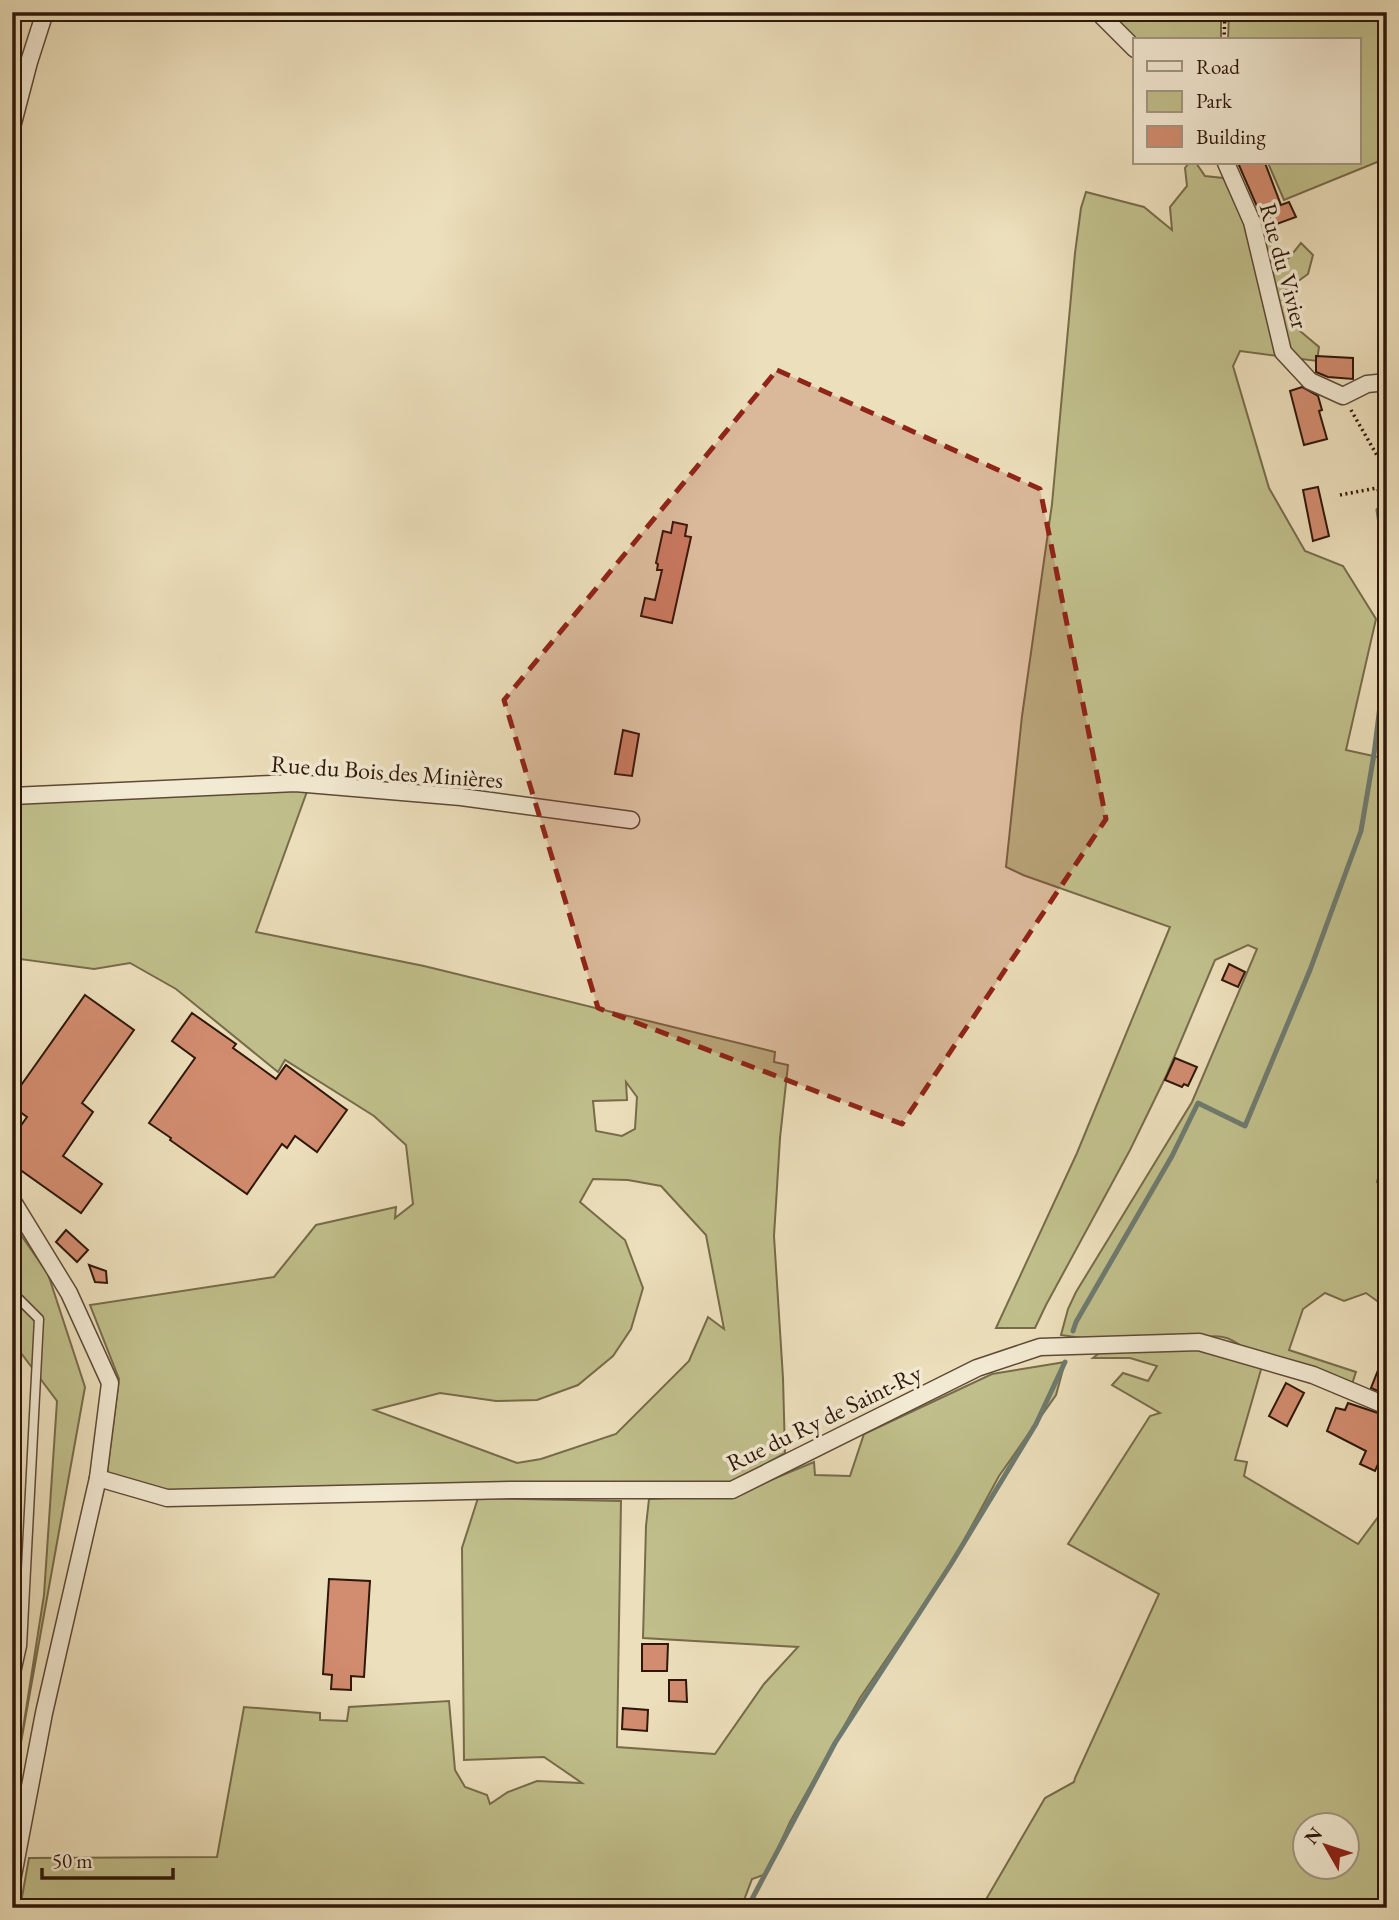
<svg xmlns="http://www.w3.org/2000/svg" width="1399" height="1920" font-family="'EB Garamond',serif">
<style>
.green{fill:#c0bf8b;stroke:#776b4a;stroke-width:2;fill-rule:evenodd}
.lines{fill:none;stroke-linecap:round;stroke-linejoin:round}
.stream{stroke:#6e7a6f;stroke-width:5}
.building{fill:#d28c6f;stroke:#2e1709;stroke-width:2}
.service-casing{stroke:#5e4936;stroke-width:11}
.minor-casing{stroke:#5e4936;stroke-width:19}
.path{stroke:#2e1709;stroke-width:3.5;stroke-dasharray:2 3.5;stroke-linecap:butt}
.service{stroke:#f3ead3;stroke-width:8}
.minor{stroke:#f3ead3;stroke-width:16}
.marked{fill:#8f2418;fill-opacity:0.2;stroke:#8f2418;stroke-width:5;stroke-dasharray:14 9;stroke-linejoin:round}
.labels{text-anchor:middle;stroke-width:7;stroke-linejoin:round;paint-order:stroke}
.street-label{font-size:24px;fill:#2e1709;stroke:#f3ead3}
</style>
<rect width="100%" height="100%" fill="#ecdfbb"/>
<filter id="stains"><feTurbulence type="fractalNoise" baseFrequency=".00286" numOctaves="4"/><feColorMatrix values="0 0 0 0 .2 0 0 0 0 .09 0 0 0 0 .02 0 0 0 .5 -.17"/></filter>
<radialGradient id="worn" r=".72"><stop offset=".6" stop-color="#630" stop-opacity="0"/><stop offset="1" stop-color="#630" stop-opacity=".3"/></radialGradient>
<!-- green -->
<g class="green">
<polygon points="1107,12 1221,12 1221,40 1135,40"/>
<polygon points="1229,12 1387,12 1387,158 1284,200 1268,163 1359,163 1359,40 1228,40"/>
<path d="M 1189,163 L 1196,163 L 1205,176 L 1223,178 L 1258,219 L 1279,261 L 1289,258 L 1301,243 L 1313,255 L 1308,274 L 1286,290 L 1300,331 L 1319,347 L 1317,361 L 1240,351 L 1233,366 L 1269,488 L 1305,551 L 1343,566 L 1376,619 L 1346,750 L 1387,759 L 1387,1157 L 1383,1158 L 1377,1182 L 1387,1190 L 1387,1308 L 1366,1293 L 1344,1301 L 1325,1293 L 1303,1309 L 1289,1350 L 1356,1372 L 1352,1384 L 1247,1350 C 1232,1339 1224,1334 1205,1337 L 1262,1366 L 1235,1460 L 1247,1462 L 1244,1476 L 1358,1544 L 1387,1505 L 1387,1908 L 981,1908 L 1045,1798 L 1074,1782 L 1075,1778 L 1159,1594 L 1068,1544 L 1150,1416 L 1160,1413 L 1112,1385 L 1123,1373 L 1148,1381 L 1157,1366 L 1130,1358 L 1093,1358 L 1103,1350 L 1103,1341 L 1061,1335 L 1068,1309 L 1076,1292 L 1192,1102 L 1257,949 L 1248,945 L 1215,960 L 1167,1074 L 1130,1150 L 1046,1305 L 1035,1328 L 996,1328 L 1077,1153 L 1170,927 L 1023,875 L 1006,867 L 1022,716 L 1052,504 L 1075,253 L 1081,208 L 1086,192 L 1144,207 L 1172,230 L 1170,207 L 1187,186 L 1185,168 ZM 1304,1826 L 1346,1826 L 1346,1868 L 1304,1868 Z"/>
<path d="M 309,786 L 256,932 L 424,966 L 775,1052 L 774,1062 L 788,1065 L 780,1138 L 774,1236 L 783,1378 L 785,1453 L 730,1484 L 164,1493 L 107,1473 L 119,1379 L 90,1305 L 274,1277 L 316,1225 L 396,1207 L 395,1218 L 413,1204 L 406,1145 L 374,1116 L 285,1060 L 278,1072 L 176,989 L 130,963 L 94,969 L 12,958 L 12,801 ZM 626,1082 L 637,1097 L 635,1129 L 622,1136 L 596,1131 L 593,1101 L 627,1100 ZM 593,1179 L 628,1180 L 661,1186 L 706,1235 L 724,1329 L 708,1317 L 689,1361 L 616,1434 L 541,1459 L 517,1463 L 374,1410 L 440,1393 L 496,1401 L 537,1400 L 578,1385 L 613,1356 L 631,1329 L 643,1288 L 625,1240 L 580,1202 Z"/>
<polygon points="12,1222 48,1274 85,1387 20,1748 44,1595 57,1401 12,1341"/>
<polygon points="1065,1362 1056,1395 999,1476 951,1564 860,1698 790,1822 766,1874 752,1879 741,1908 20,1908 29,1858 217,1857 244,1707 320,1713 320,1720 347,1721 349,1707 449,1701 455,1770 465,1787 487,1795 490,1804 508,1792 537,1781 582,1783 544,1757 464,1760 462,1548 478,1498 621,1501 617,1747 715,1754 764,1684 798,1647 643,1638 646,1526 649,1499 735,1495 814,1462 815,1475 850,1476 864,1434 992,1374"/>
</g>
<g class="lines">
<!-- stream -->
<g class="stream">
<polyline points="1381,12 1387,18"/>
<polyline points="1378,510 1387,573"/>
<polyline points="1073,1331 1076,1322 1172,1156 1198,1103 1245,1126 1310,970 1361,831 1374,754 1387,650"/>
<polyline points="749,1908 752,1899 835,1743 951,1564 1036,1424 1065,1362"/>
</g>
</g>
<!-- building -->
<g class="building">
<polygon points="1238,163 1265,163 1281,205 1289,202 1296,217 1274,225 1270,215 1262,218"/>
<polygon points="1316,356 1353,358 1353,379 1328,377 1316,372"/>
<polygon points="1302,387 1318,396 1322,410 1319,411 1327,439 1304,445 1290,391"/>
<polygon points="1318,487 1329,536 1313,541 1303,490"/>
<polygon points="673,522 687,525 685,536 691,537 672,623 641,616 645,598 655,600 662,570 657,570 658,564 656,563 663,531 671,533"/>
<polygon points="623,730 639,734 632,776 615,774"/>
<polygon points="1229,964 1245,972 1238,987 1222,980"/>
<polygon points="85,995 134,1030 82,1103 93,1112 63,1156 102,1184 81,1213 12,1164 12,1138 27,1117 12,1106 12,1098"/>
<polygon points="192,1013 236,1044 233,1048 276,1079 286,1065 347,1110 317,1152 295,1136 287,1148 282,1144 247,1194 170,1140 171,1138 149,1123 195,1058 172,1041"/>
<polygon points="1175,1058 1197,1067 1188,1086 1184,1084 1182,1087 1165,1080"/>
<polygon points="66,1230 88,1250 77,1262 56,1242"/>
<polygon points="89,1265 106,1271 107,1283 95,1282"/>
<polygon points="1386,1350 1387,1350 1387,1395 1371,1388"/>
<polygon points="1286,1383 1304,1393 1287,1426 1269,1416"/>
<polygon points="1348,1403 1387,1416 1387,1444 1375,1471 1360,1464 1366,1451 1327,1431 1336,1408 1345,1410"/>
<polygon points="329,1579 370,1581 364,1677 351,1676 351,1690 331,1689 332,1675 323,1674"/>
<polygon points="642,1644 668,1644 667,1671 642,1671"/>
<polygon points="669,1680 686,1680 687,1702 669,1701"/>
<polygon points="623,1708 648,1710 647,1731 622,1729"/>
</g>
<g class="lines">
<!-- service casing -->
<g class="service-casing">
<polyline id="service" points="12,1292 39,1319 22,1646 12,1691"/>
</g>
<!-- minor casing -->
<g class="minor-casing">
<g id="minor">
<polyline points="1098,12 1135,49"/>
<polyline points="12,127 29,62 45,12"/>
<polyline points="1226,163 1252,222 1283,352 1310,381 1343,396 1367,384 1387,382"/>
<polyline points="12,796 295,783 461,797 631,820"/>
<polyline points="12,1200 69,1293 110,1383 98,1478 44,1713 12,1881"/>
<polyline points="98,1478 167,1498 512,1490 732,1490 977,1368 1040,1347 1199,1342 1313,1375 1387,1406"/>
</g>
</g>
<!-- path -->
<g class="path">
<polyline points="1224,40 1225,12"/>
<polyline points="1351,410 1387,473"/>
<polyline points="1378,489 1382,503 1387,531"/>
<polyline points="1340,495 1387,486"/>
</g>
<!-- service -->
<use href="#service" class="service"/>
<!-- minor -->
<use href="#minor" class="minor"/>
</g>
<!-- marked area -->
<path class="marked" d="M 777,370 L 1040,489 L 1106,819 L 902,1124 L 598,1008 L 504,700 Z"/>
<g class="labels">
<!-- street labels -->
<g class="street-label">
<text transform="translate(1284 266) rotate(75)" y="8">Rue du Vivier</text>
<text transform="translate(387 772) rotate(4)" y="8">Rue du Bois des Minières</text>
<text transform="translate(824 1418) rotate(-26)" y="8">Rue du Ry de Saint-Ry</text>
</g>
</g>
<!-- margin -->
<rect width="1399" height="1920" fill="none" stroke="#ecdfbb" stroke-width="42"/>
<rect x="14" y="14" width="1371" height="1892" fill="none" stroke="#2e1709" stroke-width="3.5"/>
<rect x="21" y="21" width="1357" height="1878" fill="none" stroke="#2e1709" stroke-width="2"/>
<!-- legend -->
<rect x="1133" y="38" width="228" height="126" fill="#f3ead3" stroke="#a49682" stroke-width="2"/>
<rect x="1147" y="61" width="35" height="10" fill="#f3ead3" stroke="#a49682" stroke-width="2"/>
<text x="1196" y="74" font-size="21" fill="#2e1709">Road</text>
<rect x="1147" y="91" width="35" height="21" fill="#c0bf8b" stroke="#a49682" stroke-width="2"/>
<text x="1196" y="108" font-size="21" fill="#2e1709">Park</text>
<rect x="1147" y="126" width="35" height="21" fill="#d28c6f" stroke="#a49682" stroke-width="2"/>
<text x="1196" y="144" font-size="21" fill="#2e1709">Building</text>
<!-- north arrow -->
<g transform="translate(1326 1846) rotate(309)"><circle r="33" fill="#f3ead3" stroke="#a49682" stroke-width="2"/>
<path d="M0-5L12 26L0 18L-12 26Z" fill="#8f2418"/>
<text y="-10" font-size="19" font-weight="bold" text-anchor="middle" fill="#2e1709">N</text>
</g>
<!-- scale -->
<path d="M42 1868v10h131v-10" fill="none" stroke="#2e1709" stroke-width="3.5"/>
<text x="52" y="1868" font-size="21" fill="#2e1709" stroke="#f3ead3" stroke-width="5" paint-order="stroke">50 m</text>
<rect width="100%" height="100%" filter="url(#stains)"/>
<rect width="100%" height="100%" fill="url(#worn)"/>
</svg>
